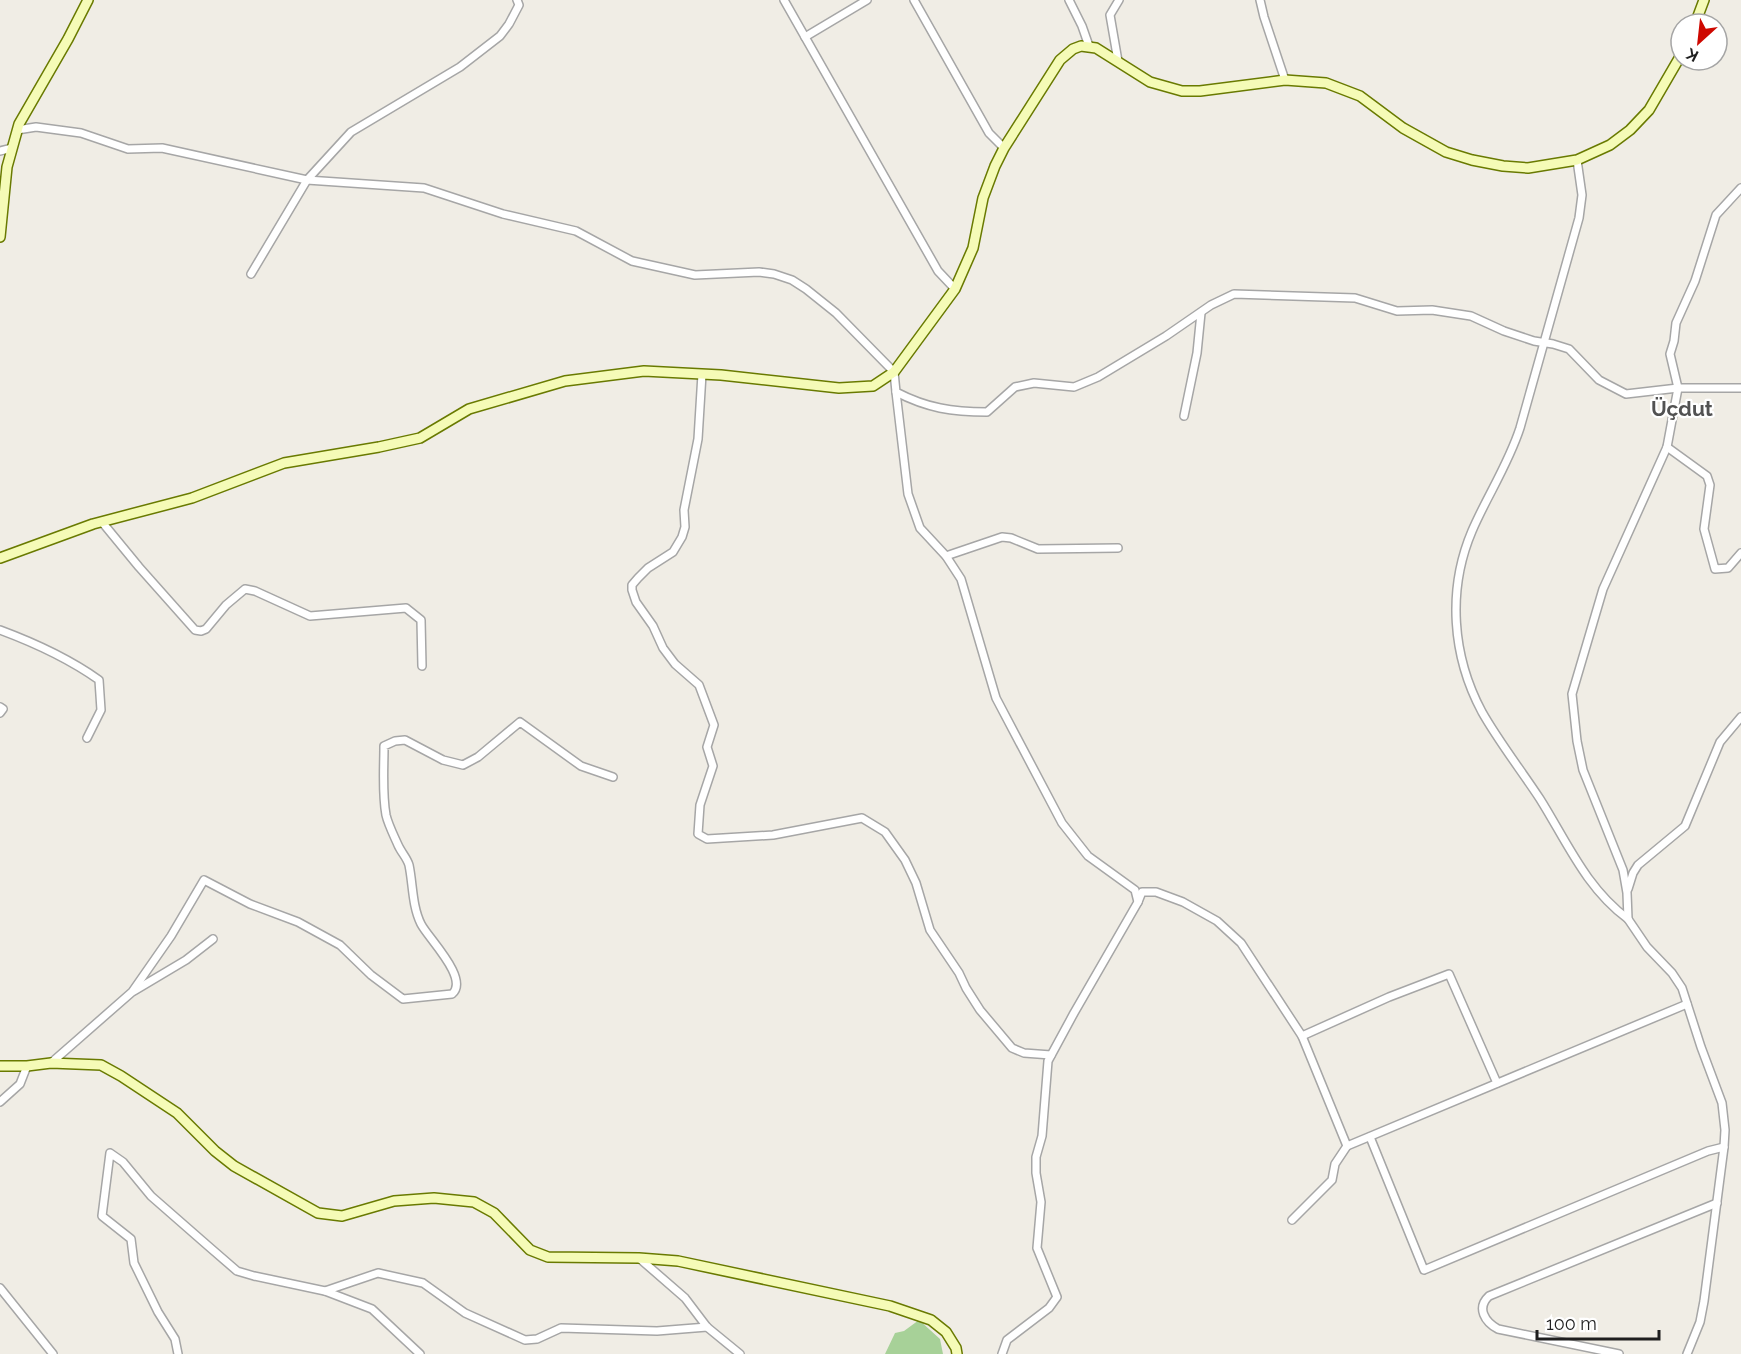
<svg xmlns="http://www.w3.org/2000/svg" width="1741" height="1354" font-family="Raleway,sans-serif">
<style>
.forest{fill:#a7d198}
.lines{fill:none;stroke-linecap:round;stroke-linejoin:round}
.street-casing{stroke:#a6a6a6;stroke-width:10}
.secondary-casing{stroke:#697a01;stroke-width:12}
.street{stroke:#fff;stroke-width:7}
.secondary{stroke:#f5fbb7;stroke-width:9}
.labels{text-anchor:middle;stroke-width:4.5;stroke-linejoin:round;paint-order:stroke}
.neighbourhood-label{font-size:21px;font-weight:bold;fill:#525252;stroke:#fff}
</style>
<rect width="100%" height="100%" fill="#f0ede5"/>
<!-- forest -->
<polygon class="forest" points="919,1320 940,1339 943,1354 885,1354 895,1333 904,1331"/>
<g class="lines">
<!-- street casing -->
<g class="street-casing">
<g id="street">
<polyline points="784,0 938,271 955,289"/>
<polyline points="914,0 989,133 1004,148"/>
<polyline points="1069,0 1082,26 1089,46"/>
<polyline points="1260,0 1264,17 1285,80"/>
<polyline points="805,37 867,0"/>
<polyline points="1118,61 1110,15 1119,0"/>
<path d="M 17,130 L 36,127 L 81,133 L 128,149 L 162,148 L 307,180 L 424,188 L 503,214 L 576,231 L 632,261 L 695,275 L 759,272 L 774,274 L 792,280 L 806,289 L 836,313 L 894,372 L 896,392 C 927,408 952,412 987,412 L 1015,387 L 1034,383 L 1074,387 L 1098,377 L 1166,336 L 1211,305 L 1234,294 L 1355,298 L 1397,311 L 1432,310 L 1471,316 L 1504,331 L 1534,341 L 1553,344 L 1569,349 L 1599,380 L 1626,394 L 1678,388 L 1741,388"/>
<polyline points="0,151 12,148"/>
<path d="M 1577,160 L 1582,195 L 1579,218 L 1520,428 C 1508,465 1487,496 1472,531 C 1447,590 1452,656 1482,712 C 1499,742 1521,770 1540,799 C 1567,842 1586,888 1628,919"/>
<polyline points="251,274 307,180 351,132 460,67 500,36 509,24 519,5 517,0"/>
<polyline points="702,374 698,439 684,510 685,527 682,537 673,552 648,568 638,578 632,585 632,590 636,602 653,626 663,648 675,664 699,685 714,725 707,747 713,766 700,805 698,834 707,839 773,835 862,818 885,832 905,860 916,883 930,930 959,973 966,988 980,1010 1012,1048 1024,1053 1051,1055"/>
<polyline points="896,392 908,494 920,528 946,556 961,579 996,698 1062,823 1088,856 1135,890 1138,902 1074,1013 1048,1061 1042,1136 1036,1157 1036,1173 1041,1202 1037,1248 1057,1297 1049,1308 1007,1340 1002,1354"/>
<polyline points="1184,416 1197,353 1201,313"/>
<polyline points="1667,447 1707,476 1710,485 1704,529 1715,569 1728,568 1741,553"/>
<polyline points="102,522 139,567 195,630 201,631 206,629 226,605 245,589 255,591 310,616 406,608 421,620 422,666"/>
<polyline points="946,556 1002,537 1011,538 1038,549 1118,548"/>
<path d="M 0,630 C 35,643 68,658 99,680 L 101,710 L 87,738"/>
<polyline points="0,707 3,709 0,713"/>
<polyline points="1628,889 1633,873 1638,865 1685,826 1720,742 1741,717"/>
<polyline points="1138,902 1142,892 1156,892 1183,902 1217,921 1241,943 1302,1036 1347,1146 1335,1164 1332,1180 1292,1220"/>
<polyline points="134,991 186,960 213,939"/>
<polyline points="1302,1036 1389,997 1449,974 1497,1083"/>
<path d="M 51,1063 L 132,992 L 171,936 L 204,880 L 250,904 L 298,922 L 340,945 L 371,975 L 403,999 L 452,994 C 470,979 428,938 421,924 C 412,906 413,884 409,865 C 407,858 401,852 398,845 C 394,836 388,824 386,815 C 382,793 384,768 384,746 L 395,741 L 405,740 L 443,760 L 463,765 L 478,757 L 520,722 L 581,766 L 613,777"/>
<polyline points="0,1102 20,1084 27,1066"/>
<polyline points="1370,1137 1424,1270 1708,1151 1724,1147"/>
<polyline points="1347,1146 1687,1004"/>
<polyline points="639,1258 685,1298 707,1327 740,1354"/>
<polyline points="0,1288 53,1354"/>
<polyline points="325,1291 372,1309 420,1354"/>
<polyline points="178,1354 175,1339 158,1312 134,1263 131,1239 102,1216 110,1153 123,1162 151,1196 207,1245 237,1271 254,1276 325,1291 378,1273 423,1283 465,1313 525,1340 537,1339 561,1328 657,1331 707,1327"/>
<path d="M 1619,1354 L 1498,1329 C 1485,1322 1476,1308 1489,1296 L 1717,1203"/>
<polyline points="1687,1354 1700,1322 1704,1301 1724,1147 1725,1130 1722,1103 1701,1047 1682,988 1672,973 1647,947 1628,919 1627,893 1623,870 1583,770 1577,741 1572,694 1603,589 1667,447 1678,388 1670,354 1674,341 1676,323 1695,281 1716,215 1741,188"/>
</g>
</g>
<!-- secondary casing -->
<g class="secondary-casing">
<g id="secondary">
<polyline points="1695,24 1704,0"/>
<polyline points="0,237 7,167 19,124 68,39 88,0"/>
<polyline points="0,558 93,524 192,498 284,463 379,447 420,438 469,409 565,381 644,371 721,375 839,388 873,386 894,372 955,289 973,248 983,198 995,166 1004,148 1060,60 1073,49 1081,46 1096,48 1150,82 1182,91 1200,91 1285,80 1326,83 1360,96 1403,128 1446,152 1472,160 1503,166 1528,168 1577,160 1610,145 1630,130 1649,110 1681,55"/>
<polyline points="0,1066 27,1066 51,1063 101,1065 121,1076 177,1113 215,1151 234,1166 318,1213 342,1216 394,1201 434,1198 474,1202 494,1213 530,1250 548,1257 639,1258 678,1261 890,1306 931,1320 946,1332 956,1348 957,1354"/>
</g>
</g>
<!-- street -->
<use href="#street" class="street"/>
<!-- secondary -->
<use href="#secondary" class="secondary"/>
</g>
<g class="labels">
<!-- neighbourhood labels -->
<g class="neighbourhood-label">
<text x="1682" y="416">Üçdut</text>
</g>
</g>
<!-- north arrow -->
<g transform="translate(1699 42) rotate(207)"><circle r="28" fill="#ffffff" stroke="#a5a5a5" stroke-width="1.5"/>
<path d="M0-4.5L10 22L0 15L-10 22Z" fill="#ce0800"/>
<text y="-9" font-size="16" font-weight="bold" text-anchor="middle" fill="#1f1f1f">K</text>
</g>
<!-- scale -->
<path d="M1537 1330v9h122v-9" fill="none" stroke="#1f1f1f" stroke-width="3"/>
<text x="1546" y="1330" font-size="18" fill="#1f1f1f" stroke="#ffffff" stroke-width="4.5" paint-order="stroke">100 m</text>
</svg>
